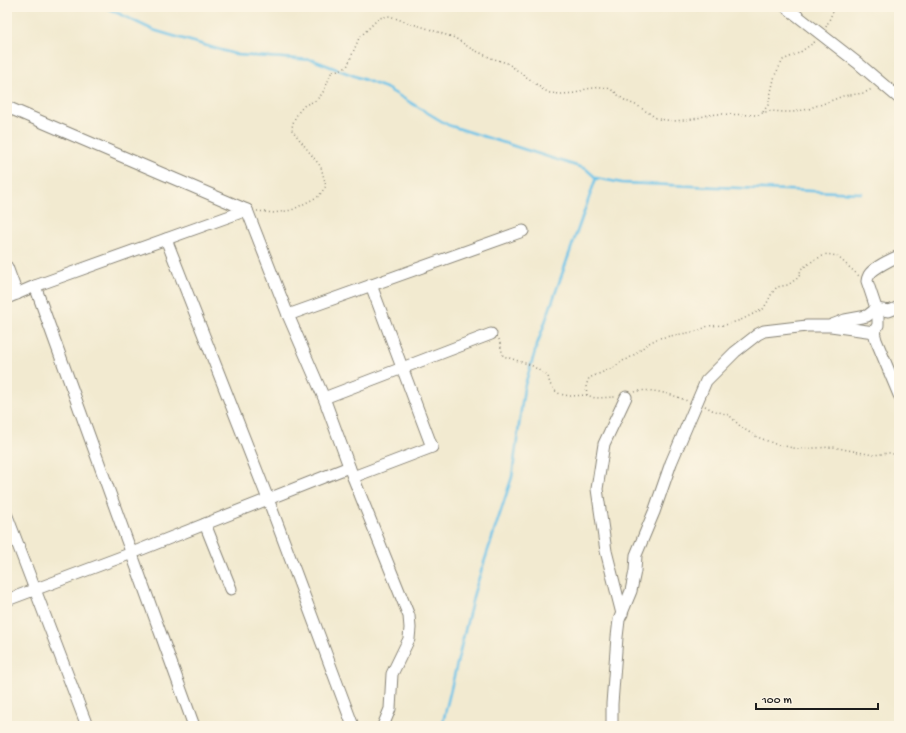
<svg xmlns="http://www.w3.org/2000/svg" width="906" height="733" font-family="'Gochi Hand',sans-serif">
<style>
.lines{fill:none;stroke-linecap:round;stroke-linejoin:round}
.stream{stroke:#6cc3e9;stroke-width:2.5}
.minor-casing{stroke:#878376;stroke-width:13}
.path{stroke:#878376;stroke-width:1.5;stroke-dasharray:1 3;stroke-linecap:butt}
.minor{stroke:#fff;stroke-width:11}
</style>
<rect width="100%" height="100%" fill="#fcf5e5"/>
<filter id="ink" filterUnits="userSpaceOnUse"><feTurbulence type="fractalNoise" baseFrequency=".025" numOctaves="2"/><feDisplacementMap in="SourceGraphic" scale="8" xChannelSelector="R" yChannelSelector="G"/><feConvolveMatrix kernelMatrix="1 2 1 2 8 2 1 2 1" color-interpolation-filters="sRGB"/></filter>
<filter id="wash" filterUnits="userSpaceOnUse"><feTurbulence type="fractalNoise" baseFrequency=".012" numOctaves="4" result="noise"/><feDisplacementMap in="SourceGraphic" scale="16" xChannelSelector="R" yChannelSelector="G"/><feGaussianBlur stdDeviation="0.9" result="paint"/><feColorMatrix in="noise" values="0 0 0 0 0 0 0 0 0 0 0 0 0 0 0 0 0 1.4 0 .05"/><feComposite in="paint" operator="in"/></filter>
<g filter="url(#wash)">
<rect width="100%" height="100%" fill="#f2ead0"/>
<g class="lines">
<!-- stream -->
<g class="stream">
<polyline points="105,7 153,30 238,55 313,60 386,88 448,125 586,169 596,178 622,183 861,193"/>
<polyline points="442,726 474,593 512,477 524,388 537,345 596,178"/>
</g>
</g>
</g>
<g filter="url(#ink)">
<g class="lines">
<!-- minor casing -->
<g class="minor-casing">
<g id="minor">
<polyline points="786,7 859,64 899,98"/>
<polyline points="7,107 247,210 288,315 324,398 353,477 409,616 410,628 409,639 392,674 390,709 383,726"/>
<polyline points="166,239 268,499 353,726"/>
<path d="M 899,256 C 892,259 873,268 869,275 C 868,277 867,279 867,281 L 878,314 L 878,325 L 874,332 L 876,340 L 899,395"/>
<polyline points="7,267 17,294"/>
<polyline points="35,286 194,726"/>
<polyline points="7,298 35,286 247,210"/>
<polyline points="288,315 523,231"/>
<polyline points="832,325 845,320 867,316 876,309 889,311 899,307"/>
<polyline points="324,398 491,334"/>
<polyline points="353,477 432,447 371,285"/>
<polyline points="7,516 87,726"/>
<polyline points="205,524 231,589"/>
<polyline points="7,600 132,553 349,467"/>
<polyline points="622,614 606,551 597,489 604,444 626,397"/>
<polyline points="612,726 612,704 617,637 619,620 631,591 635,571 636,555 654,512 671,463 706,381 735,352 758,334 764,331 807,326 831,326 874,332"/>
</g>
</g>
<!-- path -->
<g class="path">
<polyline points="826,27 835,7"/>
<polyline points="763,112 768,105 775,75 783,60 799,53 816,41"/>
<path d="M 257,211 L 274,213 L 292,210 L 319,196 L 326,186 L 321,167 L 292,130 C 292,121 298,111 305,105 C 309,103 314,102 317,99 C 325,93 328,80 332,71 L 339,70 L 347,67 L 359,38 L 379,18 L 390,16 L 408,23 L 420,26 L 455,38 L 470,48 L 491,58 L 507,63 L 535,83 L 542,89 L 550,93 L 561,94 L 576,93 L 586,89 L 601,87 L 608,88 L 615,92 L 619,96 L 626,101 L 638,106 L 658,119 L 674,121 L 694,119 L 708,115 L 719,114 L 758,115 L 765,112 L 772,111 L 783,112 L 793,112 L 809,109 L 815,106 L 820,105 L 843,96 L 864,93 L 872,89"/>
<polyline points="499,339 503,356 531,365 537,369 548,376 550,384 554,390 560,394 569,396 587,395 595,398 616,397"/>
<path d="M 635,392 C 646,387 676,395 687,401"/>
<polyline points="587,395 586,386 589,378 615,367 622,361 628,359 638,352 647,344 659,338 698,331 708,326 725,325 741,320 763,309 767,303 772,293 777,287 788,285 799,277 801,269 814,260 827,254 837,256 859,276"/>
<polyline points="705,406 712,410 729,415 741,427 755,436 775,444 798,449 833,447 873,455 889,453 899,455"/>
</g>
<!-- minor -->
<use href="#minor" class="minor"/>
</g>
</g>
<!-- margin -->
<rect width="906" height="733" fill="none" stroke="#fcf5e5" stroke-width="24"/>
<!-- scale -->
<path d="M756 703v6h122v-6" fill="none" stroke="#1c1c1c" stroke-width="2"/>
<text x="762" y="703" font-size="12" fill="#1c1c1c" stroke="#fcf5e5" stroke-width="3" paint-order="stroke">100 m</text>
</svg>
